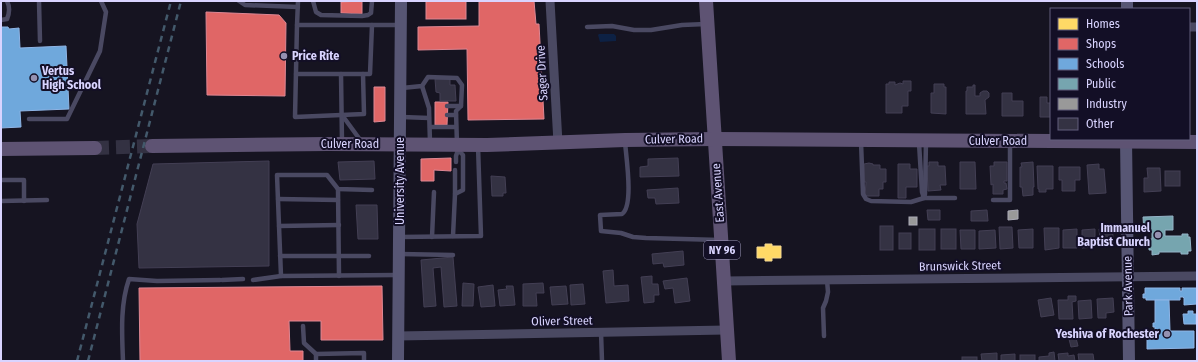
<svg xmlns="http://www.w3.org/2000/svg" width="1198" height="362" font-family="'Fira Sans Condensed',sans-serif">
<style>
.water{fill:#0d2144}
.homes{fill:#ffd966;stroke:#f4d894}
.shops{fill:#e06666;stroke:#de8794}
.schools{fill:#6fa8dc;stroke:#8fb5e6}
.public{fill:#76a5af;stroke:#94b3c7}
.industry{fill:#999;stroke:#acabb8}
.building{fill:#343243;stroke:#433f54}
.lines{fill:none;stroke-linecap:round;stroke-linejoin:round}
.primary-tunnel{stroke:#333142;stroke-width:14;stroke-dasharray:14 7;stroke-linecap:butt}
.lane{stroke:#4a4962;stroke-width:4.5}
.street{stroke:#4a4962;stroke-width:9}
.secondary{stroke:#575674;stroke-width:12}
.primary{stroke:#5e5373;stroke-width:14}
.rail{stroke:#43596b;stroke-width:2.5;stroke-dasharray:6 5;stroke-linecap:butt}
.poi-dot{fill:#9591b1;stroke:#130f26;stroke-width:1.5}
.labels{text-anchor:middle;stroke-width:4;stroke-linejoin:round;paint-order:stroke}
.shield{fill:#130f26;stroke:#9e99be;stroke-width:1}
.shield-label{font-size:11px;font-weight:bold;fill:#d9d4ff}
.poi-label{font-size:12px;font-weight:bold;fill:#d9d4ff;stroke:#130f26;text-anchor:start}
.street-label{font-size:12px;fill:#d9d4ff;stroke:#130f26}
</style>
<rect width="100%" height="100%" fill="#161421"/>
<!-- water -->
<polygon class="water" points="599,34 614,34 616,36 616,41 600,42 598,35"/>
<!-- homes -->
<polygon class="homes" points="765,244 772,244 772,246 781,246 781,258 772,258 772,261 765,261 765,258 757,258 757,247 765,247"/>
<!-- shops -->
<g class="shops">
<polygon points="362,1 362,14 341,13 341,2"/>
<rect x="426" y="1" width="40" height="18"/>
<polygon points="479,1 534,1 536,24 539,24 544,119 468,120 467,49 418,50 418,27 479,26"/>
<polygon points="206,12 279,15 286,23 285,96 207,95"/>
<polygon points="374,87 385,87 385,121 374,122"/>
<polygon points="435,102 448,102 447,125 435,125"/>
<polygon points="451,158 451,171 434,170 434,181 421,181 421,159"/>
<polygon points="382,286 383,340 321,340 321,321 289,321 290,351 303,351 303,361 140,361 139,288"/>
</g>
<!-- schools -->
<g class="schools">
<polygon points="1,27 8,27 9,29 19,28 20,48 66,46 69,109 20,111 21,127 1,128"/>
<polygon points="1145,288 1180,288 1180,291 1182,291 1182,288 1197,288 1197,304 1184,305 1184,298 1183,297 1180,297 1180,300 1146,300 1146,298 1143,298 1143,294 1145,294"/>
<polygon points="1155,300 1169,300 1170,331 1194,331 1194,348 1147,349 1147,331 1155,331 1155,327 1153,327 1153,323 1155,323"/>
<polygon points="1188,311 1193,311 1193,314 1196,314 1196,324 1184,324 1183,314 1188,314"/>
</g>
<!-- public -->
<polygon class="public" points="1173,216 1173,230 1165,230 1165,236 1182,236 1182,234 1188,234 1188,237 1190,237 1191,251 1188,251 1188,254 1181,254 1181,252 1159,252 1159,254 1152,255 1152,250 1149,250 1149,239 1152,239 1152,232 1144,232 1143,217"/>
<!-- industry -->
<g class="industry">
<polygon points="1018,210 1018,219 1008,220 1008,211"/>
<rect x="909" y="217" width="8" height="8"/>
</g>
<!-- building -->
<g class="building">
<polygon points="435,79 450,79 450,85 455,85 456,101 440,101 440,93 436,92"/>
<polygon points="903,81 911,81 911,91 908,91 908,106 902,106 902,113 886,113 886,84 889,84 889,82 895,82 895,85 900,83 903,84"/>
<polygon points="934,84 944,84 944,87 946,87 946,114 931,113 931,93 934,93"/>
<polygon points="973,85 975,85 975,96 980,96 980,93 983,91 987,91 989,93 989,97 985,100 986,114 966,114 966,91 967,91 967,87 973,87"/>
<polygon points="1002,93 1012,93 1012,101 1023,101 1023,116 1002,116"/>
<polygon points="1040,97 1047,97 1047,103 1051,103 1051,117 1040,117"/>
<polygon points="678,158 679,176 640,177 640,167 648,166 648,159"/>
<polygon points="269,161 269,266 139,268 137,224 153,164"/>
<polygon points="374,161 375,179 340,180 338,162"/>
<polygon points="929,162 938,162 938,166 945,166 946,185 940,185 941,190 928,191 927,166 929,166"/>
<polygon points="960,162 975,162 976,189 960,189"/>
<polygon points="994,162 1007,162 1007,181 1004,181 1004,183 1006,183 1007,189 1003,190 1003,194 993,194 993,184 991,185 990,166 994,166"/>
<polygon points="1033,162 1034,187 1033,187 1033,195 1023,196 1022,187 1020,187 1020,167 1022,167 1021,163"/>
<polygon points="869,163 873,164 873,165 880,165 880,169 886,169 886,182 883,182 883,189 879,189 879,196 865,196 866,182 864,182 864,164"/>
<polygon points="898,164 910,164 910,169 917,169 917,187 906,187 906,198 898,198"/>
<polygon points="1099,164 1099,169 1104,169 1106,193 1089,194 1087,165"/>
<polygon points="1037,166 1053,166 1053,189 1046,189 1046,192 1039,192 1039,189 1038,189"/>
<polygon points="1059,167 1080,167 1080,180 1075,180 1075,191 1062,191 1062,180 1059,180"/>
<polygon points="1147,168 1160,168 1161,191 1144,192 1144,178 1148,178"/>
<rect x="1165" y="171" width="15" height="15"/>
<polygon points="491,176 505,177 506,193 503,193 503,196 492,196"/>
<polygon points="678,188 679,203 656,204 655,198 648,198 647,190"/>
<polygon points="356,205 377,205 378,239 358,239"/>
<polygon points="927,210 940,210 940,220 928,220"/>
<polygon points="987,210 988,221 971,221 971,211"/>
<rect x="880" y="226" width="13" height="24"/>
<polygon points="999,227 1012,227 1013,248 1000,249"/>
<polygon points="1112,227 1114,246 1101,247 1099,229"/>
<polygon points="1044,228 1059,228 1059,248 1045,250"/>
<rect x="919" y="229" width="16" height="21"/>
<rect x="941" y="229" width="15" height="20"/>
<polygon points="1033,229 1033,248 1019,248 1018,230"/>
<polygon points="1077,229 1077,248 1063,248 1063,230"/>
<polygon points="1095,229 1095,247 1082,248 1082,230"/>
<polygon points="960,230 975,230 975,249 961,249"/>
<polygon points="995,230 996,248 979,249 979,231"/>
<rect x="899" y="233" width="12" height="16"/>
<polygon points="683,251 684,265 664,267 663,263 653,264 652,254"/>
<polygon points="453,257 457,306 444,307 441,267 433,268 436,306 424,307 421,260"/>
<polygon points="613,270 614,286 628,285 629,301 606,303 603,271"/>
<polygon points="652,276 652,284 658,284 659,295 654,295 654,302 644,303 641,277"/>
<polygon points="687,278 690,301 675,303 673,288 665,289 663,281"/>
<polygon points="463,283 474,284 473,306 462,306"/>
<polygon points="543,283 544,293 536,293 537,306 523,306 523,284"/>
<polygon points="583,284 585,304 571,305 570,285"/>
<polygon points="493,285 495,306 481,307 478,287"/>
<polygon points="506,286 513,286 515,305 500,306 498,290 507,289"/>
<polygon points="566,286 568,304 552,305 550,287"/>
<polygon points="1068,296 1076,296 1076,301 1072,302 1073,319 1059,319 1058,300 1068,300"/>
<polygon points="1051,298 1054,315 1041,317 1038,300"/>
<polygon points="1113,298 1114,312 1106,313 1106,318 1098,318 1097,299"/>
<polygon points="1091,300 1092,318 1079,319 1078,301"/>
<polygon points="1076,338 1078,346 1071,347 1069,339"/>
<polygon points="1054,352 1055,361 1039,361 1039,357 1049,356 1049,353"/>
<polygon points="997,353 997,361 982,361 981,354"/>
<polygon points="1068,353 1068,356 1074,355 1075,361 1059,361 1058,354"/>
<polygon points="1015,354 1015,361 1001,361 1001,355"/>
<polygon points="1078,354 1093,354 1094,361 1079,361"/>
<rect x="1020" y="355" width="15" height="6"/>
<rect x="962" y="357" width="15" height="4"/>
</g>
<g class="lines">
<!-- primary-tunnel -->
<polyline class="primary-tunnel" points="95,148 152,146"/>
<!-- lane -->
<g class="lane">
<polyline points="39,1 40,41"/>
<polyline points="239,1 245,5 298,7"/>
<polyline points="313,1 316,12 321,15 362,16 368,15 371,13 372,1"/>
<path d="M 1,20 L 7,19 C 10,12 10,7 7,1"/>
<polyline points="297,25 298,1"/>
<polyline points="587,27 612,26 634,30 651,30 682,25 706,24"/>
<polyline points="296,74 341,74"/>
<polyline points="363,74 364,114 295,117 297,25 399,25"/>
<polyline points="422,86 429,108 430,143"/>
<polyline points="402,88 422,86 428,77 457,78 462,85 461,106 456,111 457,145 458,150 463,155 463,190 455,194 453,236"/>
<polyline points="447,106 461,106"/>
<polyline points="342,115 361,141"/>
<polyline points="447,115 456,115"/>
<polyline points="402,117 429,118"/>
<polyline points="29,119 67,119 100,51 106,12 101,1"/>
<polyline points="430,127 456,127"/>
<polyline points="926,141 925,194 924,198 955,198"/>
<polyline points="342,142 341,74 370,74 372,25"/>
<path d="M 625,142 C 626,156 634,206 622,214 L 600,215 L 601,231 L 621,233 L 633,237 L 646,238 L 720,240"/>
<polyline points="861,142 863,194 866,199 871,201 911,202 924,198 922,192 919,143"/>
<polyline points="456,162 456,156 458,150"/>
<polyline points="1,180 24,180 24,201"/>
<polyline points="338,189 339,276"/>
<polyline points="372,190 338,189 327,175 277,175 281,276 397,275"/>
<polyline points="455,194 455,170"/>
<polyline points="278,199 338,200"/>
<polyline points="993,200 1010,200 1010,143"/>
<polyline points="1,201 47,200"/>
<polyline points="279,226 339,225"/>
<polyline points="400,237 481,236 478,146"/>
<polyline points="432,237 434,192"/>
<polyline points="400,254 453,255"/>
<polyline points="280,256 369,256"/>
<polyline points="222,280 243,279"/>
<polyline points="253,280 281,276"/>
<polyline points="303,326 304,343 316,354 364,353 364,361"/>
<polyline points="601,332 602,361"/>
<polyline points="824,336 823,308 826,301 828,292 827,280"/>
<polyline points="316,354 316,361"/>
<path d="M 123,361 C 122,334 120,305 129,279 L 157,281 L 220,280"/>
</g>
<!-- street -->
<g class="street">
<polyline points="550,1 558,143"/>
<polyline points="1189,27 1197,27"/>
<polyline points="724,281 1197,276"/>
<polyline points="398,336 726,330"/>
</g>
<!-- secondary -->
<g class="secondary">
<polyline points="1127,1 1127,9"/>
<polyline points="1126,139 1129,361"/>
<path d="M 398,361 C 399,241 400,121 401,1"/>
</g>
<!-- primary -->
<g class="primary">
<polyline points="706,1 729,361"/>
<polyline points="152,146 328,144 487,145 625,140 715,139 1197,142"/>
<polyline points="1,149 95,148"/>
</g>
<!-- rail -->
<g class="rail">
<polyline points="77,361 171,1"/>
<polyline points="88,361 181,1"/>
</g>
</g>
<!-- markers -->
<g class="poi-dot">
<circle cx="284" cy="56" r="4"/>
<circle cx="34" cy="78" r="4"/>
<circle cx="1158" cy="235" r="4"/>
<circle cx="1167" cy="334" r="4"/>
</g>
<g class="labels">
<!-- shield labels -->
<rect class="shield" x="704" y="241" width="36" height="18" rx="3"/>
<g class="shield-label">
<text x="722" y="254">NY 96</text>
</g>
<!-- poi labels -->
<g class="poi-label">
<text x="292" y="60">Price Rite</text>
<text x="42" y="75">Vertus<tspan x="42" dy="14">High School</tspan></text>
<text x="1150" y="232" text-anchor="end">Immanuel<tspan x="1150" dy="14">Baptist Church</tspan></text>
<text x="1159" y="338" text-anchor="end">Yeshiva of Rochester</text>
</g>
<!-- street labels -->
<g class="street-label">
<text transform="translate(542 73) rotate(-93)" y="4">Sager Drive</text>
<text transform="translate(674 139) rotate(-1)" y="4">Culver Road</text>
<text x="998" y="145">Culver Road</text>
<text x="350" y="148">Culver Road</text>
<text transform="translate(400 181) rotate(-90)" y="4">University Avenue</text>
<text transform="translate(718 193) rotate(-94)" y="4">East Avenue</text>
<text transform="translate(960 266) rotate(-1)" y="4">Brunswick Street</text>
<text transform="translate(1128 286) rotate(-91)" y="4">Park Avenue</text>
<text transform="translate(562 321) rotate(-1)" y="4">Oliver Street</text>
</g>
</g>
<!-- border -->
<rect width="1198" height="362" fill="none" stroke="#d9d4ff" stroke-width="4"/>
<!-- legend -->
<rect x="1050" y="8" width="140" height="132" fill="#130f26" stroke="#625e7d"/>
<rect x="1058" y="18" width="20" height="12" fill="#ffd966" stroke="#625e7d"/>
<text x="1086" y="28" font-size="12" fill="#d9d4ff">Homes</text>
<rect x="1058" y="38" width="20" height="12" fill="#e06666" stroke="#625e7d"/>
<text x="1086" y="48" font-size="12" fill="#d9d4ff">Shops</text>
<rect x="1058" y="58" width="20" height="12" fill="#6fa8dc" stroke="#625e7d"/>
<text x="1086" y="68" font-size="12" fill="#d9d4ff">Schools</text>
<rect x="1058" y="78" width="20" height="12" fill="#76a5af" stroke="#625e7d"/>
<text x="1086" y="88" font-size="12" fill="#d9d4ff">Public</text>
<rect x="1058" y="98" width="20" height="12" fill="#999999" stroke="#625e7d"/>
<text x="1086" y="108" font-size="12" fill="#d9d4ff">Industry</text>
<rect x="1058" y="118" width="20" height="12" fill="#343243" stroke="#625e7d"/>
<text x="1086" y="128" font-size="12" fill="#d9d4ff">Other</text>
</svg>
